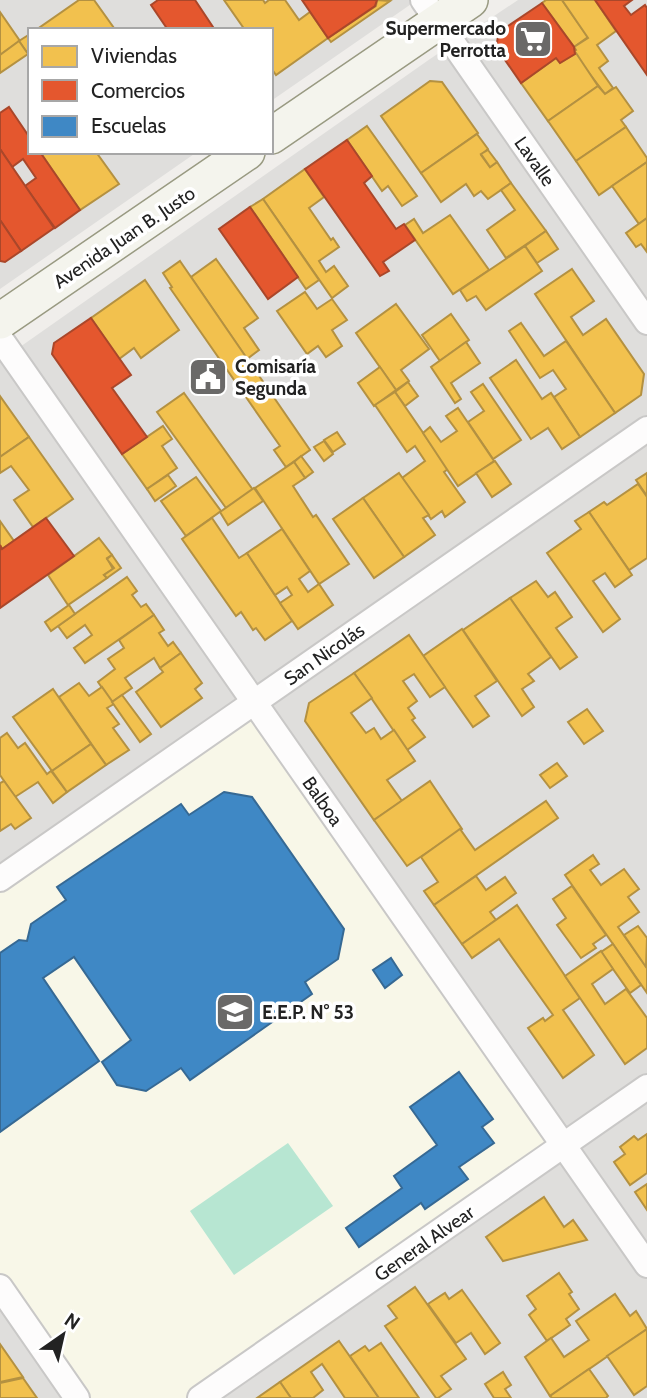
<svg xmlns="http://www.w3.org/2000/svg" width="647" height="1398" font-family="Cabin,sans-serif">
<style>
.residential{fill:#dfdedc}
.education{fill:#f8f7e8}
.pitch{fill:#b7e6d2}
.homes{fill:#f2c14e;stroke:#b49141;stroke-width:2}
.shops{fill:#e4572e;stroke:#aa472a;stroke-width:2}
.schools{fill:#3f88c5;stroke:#366994;stroke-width:2}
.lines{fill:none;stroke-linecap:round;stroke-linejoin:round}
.street-casing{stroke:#c9c8c7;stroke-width:28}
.secondary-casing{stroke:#999a82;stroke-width:38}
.street{stroke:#fdfcfc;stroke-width:24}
.secondary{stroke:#f4f4ed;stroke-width:35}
.labels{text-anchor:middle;stroke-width:7;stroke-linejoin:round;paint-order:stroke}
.poi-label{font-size:19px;font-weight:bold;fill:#222;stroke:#fff;text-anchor:start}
.street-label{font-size:19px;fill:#222;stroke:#fff}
</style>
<rect width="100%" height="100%" fill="#f0eeeb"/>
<!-- residential -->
<g class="residential">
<polygon points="0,0 417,0 271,101 271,30 30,30 30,152 197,152 0,289"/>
<polygon points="518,0 647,0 647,1398 0,1398 0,361 430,59"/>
</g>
<!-- education -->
<polygon class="education" points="254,702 564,1145 200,1398 77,1398 0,1287 0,879"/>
<!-- pitch -->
<polygon class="pitch" points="288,1143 333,1206 234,1275 190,1211"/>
<!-- homes -->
<g class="homes">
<polygon points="79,0 94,0 114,28 36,30"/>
<polygon points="224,0 263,0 265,3 269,0 285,0 299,20 310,12 328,38 276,75 271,68 271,30 245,30"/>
<polygon points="377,0 390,1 331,42 328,38 376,6"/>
<polygon points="546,0 562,0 588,37 574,47 542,3"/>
<polygon points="562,0 595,0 616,31 597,45 608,61 599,68 613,88 605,94 573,52 576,50 574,47 588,38"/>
<polygon points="0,12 20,41 0,55"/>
<polygon points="30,34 30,57 19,41"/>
<polygon points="19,41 28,54 0,73 0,55"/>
<polygon points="576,53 598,86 548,121 521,83 556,58 560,63"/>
<polygon points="430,81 442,82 478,133 421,173 381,116"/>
<polygon points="598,86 605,94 616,87 633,111 621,120 626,127 576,161 548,121"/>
<polygon points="367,126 417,196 402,206 388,186 382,191 347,140"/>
<polygon points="626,127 647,158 647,162 599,195 576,161"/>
<polygon points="477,134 488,149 481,155 490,167 497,162 511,183 488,199 481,191 474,196 466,184 441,202 421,173"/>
<polygon points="488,150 497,162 490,167 481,154"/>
<polygon points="40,152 96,152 119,184 80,210"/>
<polygon points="647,162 647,218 639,224 612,186"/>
<polygon points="305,169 324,197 309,208 331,240 333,238 339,247 319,261 326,272 334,266 348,286 332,298 263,199"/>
<polygon points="511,183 546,231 506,258 487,230 515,210 501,190"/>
<polygon points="263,199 319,280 306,289 250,207"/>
<polygon points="450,215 489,270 453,294 405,225 414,219 423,233"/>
<polygon points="647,218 647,252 641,244 636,247 626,233"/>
<polygon points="546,231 558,249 537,263 525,246"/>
<polygon points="525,246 542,271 486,310 476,296 467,301 460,290"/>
<polygon points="216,259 258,318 244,328 259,350 247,359 191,277"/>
<polygon points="180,261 310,450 286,467 274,450 280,446 170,288 172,287 163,273"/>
<polygon points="572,269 594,301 571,317 583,335 606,319 644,374 641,395 615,413 535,294"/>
<polygon points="145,280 179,330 141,358 134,348 119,359 91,318"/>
<polygon points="305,292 317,309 332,299 347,320 332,330 342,346 326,357 318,346 307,354 277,311"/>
<polygon points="396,304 429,349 401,370 409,381 396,390 356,333"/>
<polygon points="451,314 469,340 440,361 422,335"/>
<polygon points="521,323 544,356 566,341 615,413 580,437 554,397 566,389 553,370 540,378 509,331"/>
<polygon points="466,342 480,363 451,383 461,399 455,403 431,367"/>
<polygon points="516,360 542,399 551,393 580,437 562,449 548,428 531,439 490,378"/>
<polygon points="380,367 396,390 374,406 358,383"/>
<polygon points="408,382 418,396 405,406 395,392"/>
<polygon points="483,384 521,440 493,459 468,422 484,411 471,392"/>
<polygon points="395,392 448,469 444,472 465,502 445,517 442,511 431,519 402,478 425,461 415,446 407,452 375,405"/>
<polygon points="184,393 253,490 226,508 157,412"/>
<polygon points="0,396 29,437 0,457"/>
<polygon points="458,408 494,461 458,486 423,433 430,427 441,442 457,431 446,416"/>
<polygon points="163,426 172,439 162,446 177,468 147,489 122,454"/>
<polygon points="337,432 345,444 333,452 324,440"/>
<polygon points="29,437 73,499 33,527 14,500 29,490 11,466 0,473 0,457"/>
<polygon points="324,441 333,454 324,461 314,447"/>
<polygon points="301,456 313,472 305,478 294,462"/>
<polygon points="495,461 511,484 492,497 476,473"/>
<polygon points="294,462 305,478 293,486 313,517 316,515 349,564 319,584 255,488"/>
<polygon points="399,473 429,515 423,518 435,535 404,557 363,498"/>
<polygon points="647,473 647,496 636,480"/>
<polygon points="168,475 176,486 155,501 147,489"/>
<polygon points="196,477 221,511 186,536 161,501"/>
<polygon points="638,484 647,497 647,558 629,570 589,512 604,502 607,505"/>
<polygon points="254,488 263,501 228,525 220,512"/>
<polygon points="363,498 404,557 374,578 333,519"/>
<polygon points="589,512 632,575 615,587 605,573 593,581 620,619 603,632 547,553 581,529 575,521"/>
<polygon points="212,518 239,558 247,553 292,621 265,640 256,628 253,630 241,612 236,616 182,539"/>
<polygon points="0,521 14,541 2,549 0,545"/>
<polygon points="282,529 310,571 299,579 308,592 319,584 333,605 298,629 280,603 292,595 287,587 275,595 247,553"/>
<polygon points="99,538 112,555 107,558 113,569 104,575 107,578 68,605 48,575"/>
<polygon points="112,555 121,568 107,578 104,575 114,568 107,559"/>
<polygon points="127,577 137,591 132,595 141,607 146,604 154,615 85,663 74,648 92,635 85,625 67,638 58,626"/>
<polygon points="536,581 548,597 555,592 572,617 556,628 577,657 560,669 510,598"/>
<polygon points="510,598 551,657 528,674 534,681 522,689 534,707 522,716 463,630"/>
<polygon points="69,605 75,614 51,631 45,622"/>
<polygon points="154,615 164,630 159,633 168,646 173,642 181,653 160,668 154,658 125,678 132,688 112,702 98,682 115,669 108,659 124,648 119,640"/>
<polygon points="462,629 497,681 475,696 489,716 473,727 423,656"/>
<polygon points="409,635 445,687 430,697 414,674 403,681 417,701 408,708 415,718 412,720 425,737 407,750 354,673"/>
<polygon points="181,653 202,683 195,689 202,698 161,727 136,692 163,672 160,668"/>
<polygon points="354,673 372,698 351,713 366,733 374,728 381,739 394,730 415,761 387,780 402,801 374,820 305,721 309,703"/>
<polygon points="79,683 89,696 102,687 114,704 107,708 119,724 113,728 129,750 106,765 59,697"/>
<polygon points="53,689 91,744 52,771 13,717"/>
<polygon points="122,695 151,734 140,742 112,702"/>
<polygon points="587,709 603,731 584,744 568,722"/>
<polygon points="7,733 18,748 25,743 47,774 51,771 67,792 53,803 38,782 15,797 0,775 0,738"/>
<polygon points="91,744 106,765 67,792 52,771"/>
<polygon points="557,763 567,776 550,788 540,775"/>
<polygon points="4,781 31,818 15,829 11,824 0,831 0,783"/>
<polygon points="430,781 462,829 407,866 374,820"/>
<polygon points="546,801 558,818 434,905 424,891 438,882 421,857 460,829 475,850"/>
<polygon points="593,855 599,864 590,870 601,885 624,869 639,889 628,897 639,912 618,927 647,968 647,993 565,875"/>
<polygon points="476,876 486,890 505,877 516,893 490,912 496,920 462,944 434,905"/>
<polygon points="572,886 606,935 593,944 596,948 581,958 557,925 566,918 553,899"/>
<polygon points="517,905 580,998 563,1010 594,1055 563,1078 528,1028 543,1018 545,1021 553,1015 499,939 472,958 462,944"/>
<polygon points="638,926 647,938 646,967 624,935"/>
<polygon points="613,944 641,985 630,993 601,952"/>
<polygon points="601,951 613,969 592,984 605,1004 626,989 647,1018 647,1048 625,1064 565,976"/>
<polygon points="647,1134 647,1173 630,1185 614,1162 625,1154 620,1147 634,1136 638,1140"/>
<polygon points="647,1184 647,1210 635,1192"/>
<polygon points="544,1197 564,1227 573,1220 587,1240 503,1261 486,1237"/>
<polygon points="559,1273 572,1292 569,1294 579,1309 566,1319 570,1325 547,1341 529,1315 536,1309 527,1296"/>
<polygon points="415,1287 466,1359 441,1376 451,1389 438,1398 436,1398 385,1326 397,1318 388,1306"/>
<polygon points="462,1290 500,1343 485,1354 471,1333 456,1343 428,1304 445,1293 449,1299"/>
<polygon points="615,1294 630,1316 636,1311 647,1329 550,1396 525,1357 551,1338 564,1357 589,1340 576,1321"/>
<polygon points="647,1329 647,1386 634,1395 607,1356"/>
<polygon points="339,1341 379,1398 345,1398 322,1364 311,1372 323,1390 313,1398 291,1398 280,1382"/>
<polygon points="381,1343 419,1398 379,1398 350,1356 365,1346 369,1351"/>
<polygon points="0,1344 23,1377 0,1382"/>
<polygon points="589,1369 608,1396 606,1398 552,1398 550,1396"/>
<polygon points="503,1372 511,1385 505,1389 511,1398 494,1398 485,1384"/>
<polygon points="23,1378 37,1398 0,1398 0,1383"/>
<polygon points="280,1382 291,1398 257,1398"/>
</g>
<!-- shops -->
<g class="shops">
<polygon points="158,0 195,0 215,30 168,30 151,5"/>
<polygon points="302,0 377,0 375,6 328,38"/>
<polygon points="595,0 632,0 624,6 631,15 645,5 647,8 647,75"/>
<polygon points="542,3 574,47 575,54 560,63 556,58 521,83 496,47 499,32"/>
<polygon points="9,107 30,138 30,152 40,152 80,210 55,228 25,186 36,178 23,159 12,167 0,149 0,113"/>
<polygon points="347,140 372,176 364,183 396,229 404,224 415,240 383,262 389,271 380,276 305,169"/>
<polygon points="0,149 54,228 21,251 0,220"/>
<polygon points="250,207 298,277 268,299 219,229"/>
<polygon points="0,220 21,251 5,262 0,261"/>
<polygon points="91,318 131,375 112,388 147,437 122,454 52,354 54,343"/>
<polygon points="46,518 74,556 0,608 0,545 2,549"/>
</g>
<!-- schools -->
<g class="schools">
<polygon points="224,792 252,797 344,929 338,959 305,982 312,994 190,1080 181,1068 146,1091 117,1085 102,1062 131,1040 74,957 43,978 99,1061 0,1132 0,953 19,940 27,941 31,924 66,900 57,887 181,804 189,815"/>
<polygon points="391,958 402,975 385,988 373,970"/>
<polygon points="459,1072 493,1119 482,1127 494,1143 459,1167 468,1179 425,1209 421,1203 359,1247 346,1228 402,1188 394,1176 437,1145 410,1107"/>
</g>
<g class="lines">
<!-- street casing -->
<g class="street-casing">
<g id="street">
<polyline points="423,0 647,322"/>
<polyline points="0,338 647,1265"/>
<polyline points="0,879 647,429"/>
<polyline points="0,1287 77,1398"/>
<polyline points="200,1398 647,1087"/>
</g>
</g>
<!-- secondary casing -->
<g class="secondary-casing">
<g id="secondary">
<polyline points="271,136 470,0"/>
<polyline points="0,321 247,152"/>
</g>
</g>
<!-- street -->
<use href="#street" class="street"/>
<!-- secondary -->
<use href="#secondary" class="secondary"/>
</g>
<!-- icons -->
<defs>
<g id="supermarket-square" transform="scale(2.0125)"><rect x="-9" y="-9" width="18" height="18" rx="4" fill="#6a6968" stroke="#fff"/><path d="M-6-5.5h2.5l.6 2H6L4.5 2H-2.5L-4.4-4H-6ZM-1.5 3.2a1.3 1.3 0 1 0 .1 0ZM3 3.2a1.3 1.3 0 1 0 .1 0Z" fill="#fff"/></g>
<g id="civic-square" transform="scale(2.0125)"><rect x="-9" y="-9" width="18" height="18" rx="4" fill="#6a6968" stroke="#fff"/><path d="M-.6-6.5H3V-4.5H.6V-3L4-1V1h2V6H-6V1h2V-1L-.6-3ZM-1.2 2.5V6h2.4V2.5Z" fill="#fff"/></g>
<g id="school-square" transform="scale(2.0125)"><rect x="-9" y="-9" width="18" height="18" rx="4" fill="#6a6968" stroke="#fff"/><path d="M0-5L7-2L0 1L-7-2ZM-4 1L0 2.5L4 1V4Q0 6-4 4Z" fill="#fff"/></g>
</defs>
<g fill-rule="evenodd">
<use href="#supermarket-square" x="533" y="39"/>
<use href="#civic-square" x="208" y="377"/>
<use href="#school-square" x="235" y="1012"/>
</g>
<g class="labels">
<!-- poi labels -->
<g class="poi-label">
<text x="506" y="35" text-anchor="end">Supermercado<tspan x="506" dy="22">Perrotta</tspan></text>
<text x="235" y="373">Comisaría<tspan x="235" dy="22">Segunda</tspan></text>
<text x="262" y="1019">E.E.P. N° 53</text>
</g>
<!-- street labels -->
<g class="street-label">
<text transform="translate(535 161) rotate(55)" y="7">Lavalle</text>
<text transform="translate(124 237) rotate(-34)" y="7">Avenida Juan B. Justo</text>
<text transform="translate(324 654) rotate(-35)" y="7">San Nicolás</text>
<text transform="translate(323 801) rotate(55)" y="7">Balboa</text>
<text transform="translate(424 1243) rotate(-35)" y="7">General Alvear</text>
</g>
</g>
<!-- legend -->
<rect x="28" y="28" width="245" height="126" fill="#ffffff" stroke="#a7a7a7" stroke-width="2"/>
<rect x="42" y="46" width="35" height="21" fill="#f2c14e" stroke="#a7a7a7" stroke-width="2"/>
<text x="91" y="63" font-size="21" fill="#222222">Viviendas</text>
<rect x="42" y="80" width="35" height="21" fill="#e4572e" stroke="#a7a7a7" stroke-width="2"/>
<text x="91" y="98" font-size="21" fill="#222222">Comercios</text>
<rect x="42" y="116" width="35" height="21" fill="#3f88c5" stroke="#a7a7a7" stroke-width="2"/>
<text x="91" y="133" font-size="21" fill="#222222">Escuelas</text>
<!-- north arrow -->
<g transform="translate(63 1335) rotate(34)" stroke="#ffffff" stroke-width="5" paint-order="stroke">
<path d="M0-5L12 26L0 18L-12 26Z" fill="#222222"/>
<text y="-10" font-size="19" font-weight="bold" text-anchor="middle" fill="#222222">N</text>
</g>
</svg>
